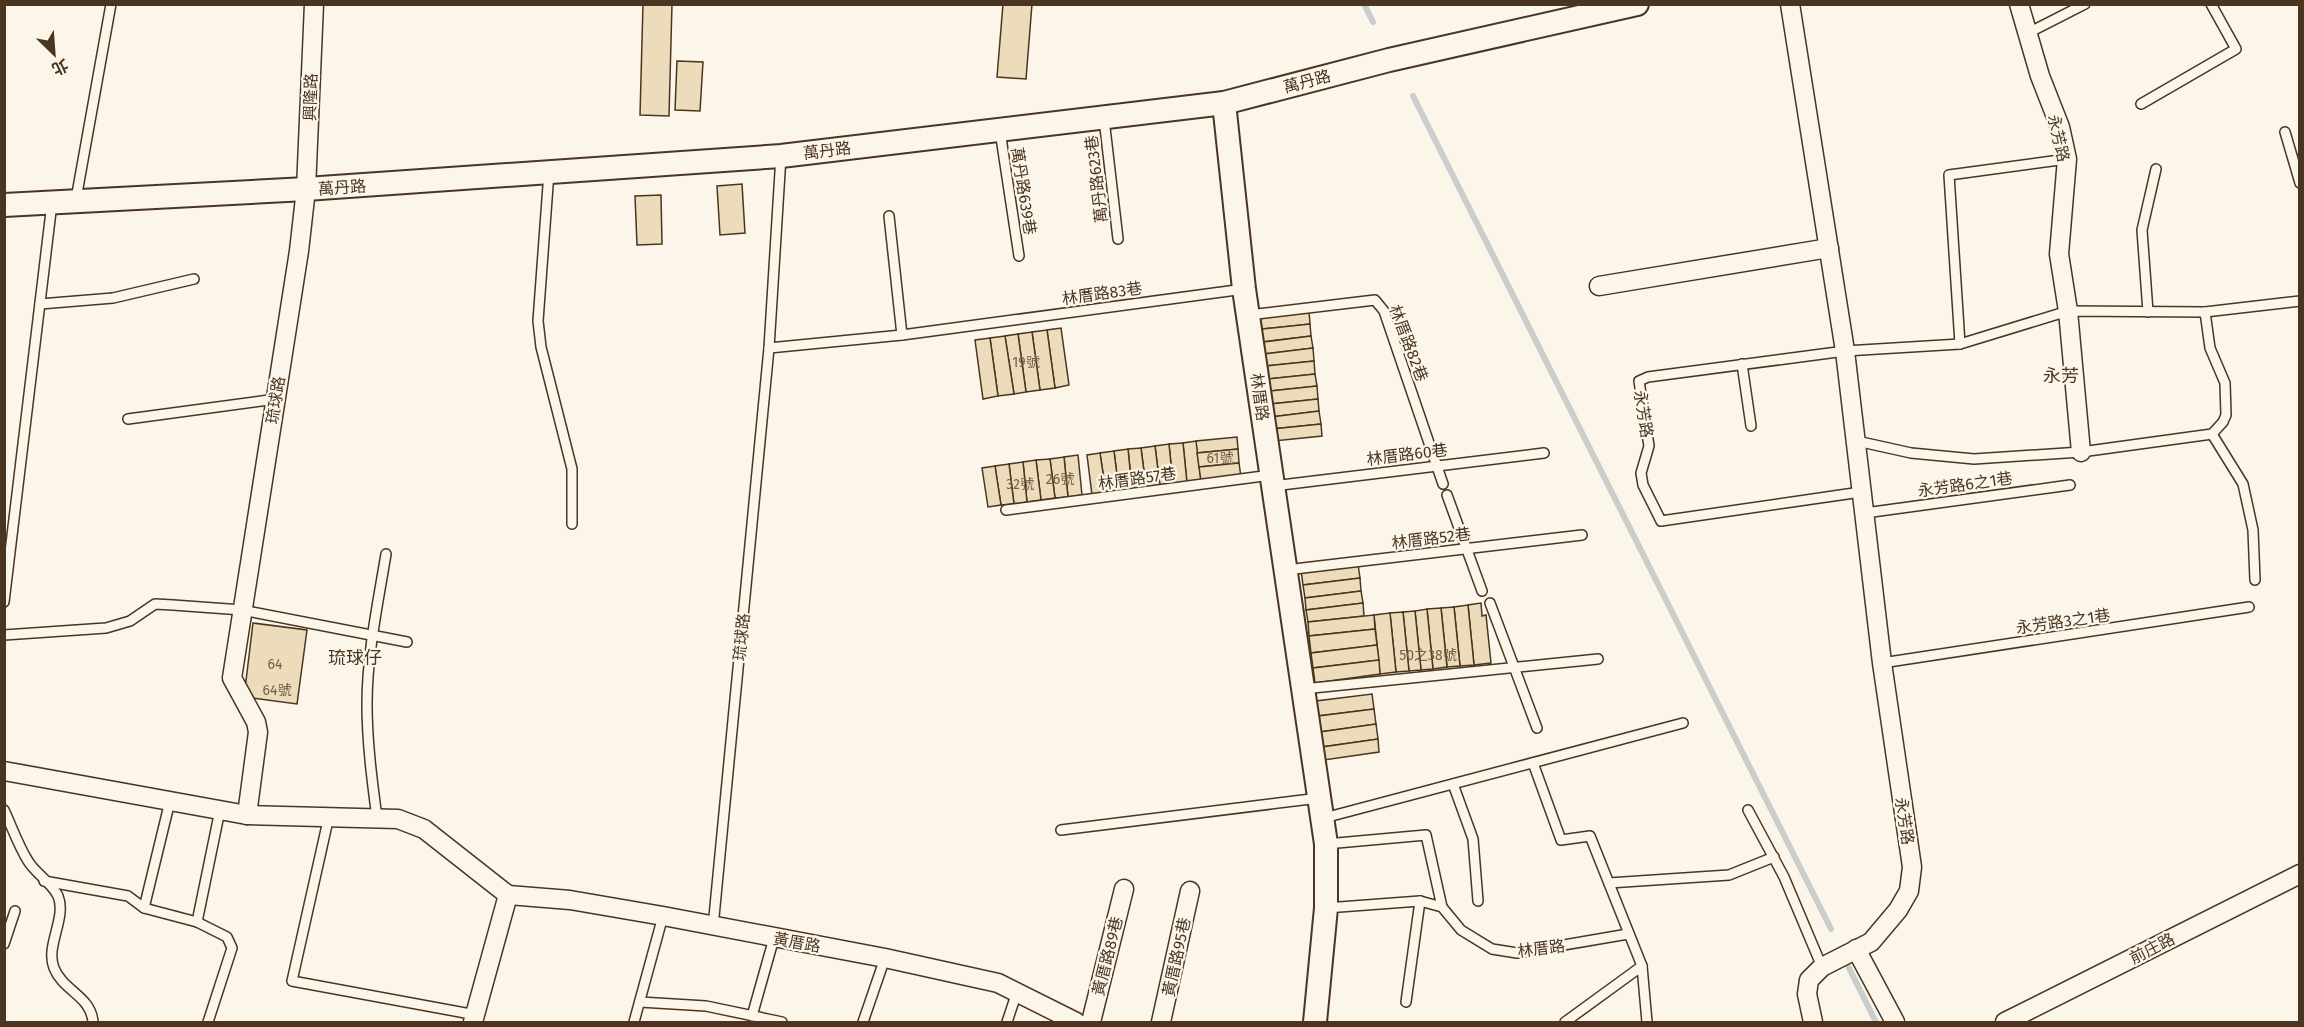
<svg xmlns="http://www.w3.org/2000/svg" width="2304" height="1027" font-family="'Fira Sans','Noto Sans TC',sans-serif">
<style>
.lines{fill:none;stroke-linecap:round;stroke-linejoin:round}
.stream{stroke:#c9cecd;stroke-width:6}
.building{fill:#ecdcbc;stroke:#4a3520;stroke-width:1.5}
.service-casing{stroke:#4a3520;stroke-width:12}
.minor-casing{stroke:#4a3520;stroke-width:21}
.tertiary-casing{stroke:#4a3520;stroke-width:26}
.service{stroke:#fbf6e9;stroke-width:9}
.minor{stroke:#fbf6e9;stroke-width:18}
.tertiary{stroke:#fbf6e9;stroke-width:22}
.labels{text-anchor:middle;stroke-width:4.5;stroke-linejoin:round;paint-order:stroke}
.number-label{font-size:14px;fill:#725f47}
.street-label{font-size:16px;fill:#4a3520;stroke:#fbf6e9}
.neighbourhood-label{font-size:18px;fill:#4a3520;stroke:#fbf6e9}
</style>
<rect width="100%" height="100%" fill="#fbf6e9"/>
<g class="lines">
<!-- stream -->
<g class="stream">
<polyline points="1364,4 1373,22"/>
<polyline points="1413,96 1831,929"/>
<polyline points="1849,968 1876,1022"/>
</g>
</g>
<!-- building -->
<g class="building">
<polygon points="643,4 672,4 669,116 640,115"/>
<polygon points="1003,4 1032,4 1026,79 997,77"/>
<polygon points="677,61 703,62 700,111 675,110"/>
<polygon points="742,184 745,233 720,235 717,186"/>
<polygon points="661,195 662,244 637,245 635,196"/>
<polygon points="1309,311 1310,324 1262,329 1260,317"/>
<polygon points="1310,324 1311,336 1263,342 1262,329"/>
<polygon points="1061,328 1069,385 1055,388 1047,330"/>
<polygon points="1047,330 1055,388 1040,390 1032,332"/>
<polygon points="1032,332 1040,390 1026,392 1018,334"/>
<polygon points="1018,334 1026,392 1014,394 1005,336"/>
<polygon points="1005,336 1014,394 998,396 990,338"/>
<polygon points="1311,336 1313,348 1264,354 1263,342"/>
<polygon points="990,338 998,396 983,399 975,340"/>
<polygon points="1313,348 1314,361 1266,366 1264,354"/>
<polygon points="1314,361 1315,374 1267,379 1266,366"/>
<polygon points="1315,374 1317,386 1269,391 1267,379"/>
<polygon points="1317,386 1318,399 1270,404 1269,391"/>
<polygon points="1318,399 1319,411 1271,417 1270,404"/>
<polygon points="1319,411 1321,424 1272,429 1271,417"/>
<polygon points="1321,424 1322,436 1274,441 1272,429"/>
<polygon points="1237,437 1238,449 1197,453 1196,441"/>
<polygon points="1196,441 1201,481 1187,483 1183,443"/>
<polygon points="1183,443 1187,483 1173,484 1169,444"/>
<polygon points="1169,444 1173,484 1160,486 1155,446"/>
<polygon points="1155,446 1160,486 1146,487 1141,448"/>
<polygon points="1141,448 1146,487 1132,489 1128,449"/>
<polygon points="1128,449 1132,489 1119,491 1114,451"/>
<polygon points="1238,449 1239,463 1199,467 1197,453"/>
<polygon points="1114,451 1119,491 1106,493 1100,453"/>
<polygon points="1100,453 1106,493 1092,495 1087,455"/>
<polygon points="1078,455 1082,495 1068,497 1064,457"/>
<polygon points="1064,457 1068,497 1055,498 1050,459"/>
<polygon points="1050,459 1055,498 1041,500 1036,460"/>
<polygon points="1036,460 1041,500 1027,502 1023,462"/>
<polygon points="1023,462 1027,502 1014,504 1009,464"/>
<polygon points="1239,463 1241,477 1201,481 1199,467"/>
<polygon points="1009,464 1014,504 1001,505 995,466"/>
<polygon points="995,466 1001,505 988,507 982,468"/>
<polygon points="1358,564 1360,578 1303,585 1301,570"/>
<polygon points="1360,578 1361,591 1305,598 1303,585"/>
<polygon points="1361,591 1363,603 1306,610 1305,598"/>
<polygon points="1363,603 1364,616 1308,622 1306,610"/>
<polygon points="1481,603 1482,616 1486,615 1491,663 1474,665 1468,605"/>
<polygon points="1468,605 1474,665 1460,666 1454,607"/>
<polygon points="1454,607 1460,666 1447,667 1441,608"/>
<polygon points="1441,608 1447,667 1433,669 1427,609"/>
<polygon points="1427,609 1433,669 1421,670 1415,611"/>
<polygon points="1415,611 1421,670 1409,671 1403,612"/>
<polygon points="1403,612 1409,671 1396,672 1390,613"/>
<polygon points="1390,613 1396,672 1380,674 1374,615"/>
<polygon points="1374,615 1375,629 1309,636 1308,622"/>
<polygon points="253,623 307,630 297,704 244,697"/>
<polygon points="1375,629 1377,645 1311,653 1309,636"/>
<polygon points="1377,645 1379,660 1313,668 1311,653"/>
<polygon points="1379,660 1380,674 1315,683 1313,668"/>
<polygon points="1372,694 1374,709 1318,716 1316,701"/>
<polygon points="1374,709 1376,724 1320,732 1318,716"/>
<polygon points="1376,724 1378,739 1322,747 1320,732"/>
<polygon points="1378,739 1379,752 1324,760 1322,747"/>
</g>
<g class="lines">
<!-- service casing -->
<g class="service-casing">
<g id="service">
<polyline points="2028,33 2085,4"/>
<polyline points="2141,104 2236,49 2211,4"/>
<polyline points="1104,119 1118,239"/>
<polyline points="1000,131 1019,256"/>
<polyline points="2285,132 2300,183"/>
<polyline points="549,172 538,321 541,347 572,469 572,524"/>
<polyline points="76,199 111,4"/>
<polyline points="889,216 902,335"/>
<polyline points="40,304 113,298 194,279"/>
<polyline points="2148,312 2142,230 2156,169"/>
<polyline points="1249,315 1375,300 1384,311 1443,484"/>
<polyline points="1960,344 1949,175 2067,159"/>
<polyline points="769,348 902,335 1244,289"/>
<polyline points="1742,364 1751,426"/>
<polyline points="128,419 276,399"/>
<polyline points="2212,434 2243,484 2253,530 2255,580"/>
<polyline points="1857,441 1911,453 1974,459 2081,452 2212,434 2223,422 2226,415 2225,383 2210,348 2205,312"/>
<polyline points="1273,486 1544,453"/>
<polyline points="1861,492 1661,521 1643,485 1641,473 1649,446 1639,381 1648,377 1845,351 1960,344 2068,311 2205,312 2300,301"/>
<polyline points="1447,495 1482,591"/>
<polyline points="1006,510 1271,475"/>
<polyline points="1865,513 2070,485"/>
<polyline points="1286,570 1582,535"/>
<polyline points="4,602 52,203"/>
<polyline points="1490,603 1537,728"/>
<polyline points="4,635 106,628 130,621 155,604 173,605 242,610 407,642"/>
<polyline points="1882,663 2249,607"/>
<polyline points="1303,689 1598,659"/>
<polyline points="1533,763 1561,840 1590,836 1642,966 1647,1022"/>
<polyline points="1453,784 1473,839 1478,901"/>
<path d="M 4,810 C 12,827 18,845 28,861 C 35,873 52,883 58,896 C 67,918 45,946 54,968 C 63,991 91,996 93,1022"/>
<polyline points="1748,810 1784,877 1822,967"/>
<polyline points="329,816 292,981 476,1015"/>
<path d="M 377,818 C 372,780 367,742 367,704 C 367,654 378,603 386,554"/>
<polyline points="1324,818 1683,723"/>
<polyline points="1061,830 1319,798"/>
<polyline points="1326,844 1426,835 1442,907"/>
<polyline points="44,881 128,896 144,908 197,922 227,937 232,948 208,1022"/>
<polyline points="1609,883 1729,875 1774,857"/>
<polyline points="144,908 170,801"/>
<polyline points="1326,908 1420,901 1442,907 1461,930 1492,949 1517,953 1628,934"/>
<polyline points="197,922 220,810"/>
<polyline points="713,927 769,348 781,156"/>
<polyline points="4,944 15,911"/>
<polyline points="640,1002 706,1006 782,1022"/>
<polyline points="1406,1002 1420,901"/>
<polyline points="752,1016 774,938"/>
<polyline points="634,1022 663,916"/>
<polyline points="863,1022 885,958"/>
<polyline points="1007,1022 1017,992"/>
<polyline points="1565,1022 1642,966"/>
</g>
</g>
<!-- minor casing -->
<g class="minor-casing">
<g id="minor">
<polyline points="1790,4 1845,351 1882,663 1912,867 1909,891 1898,910 1871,942 1822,967 1809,980 1807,994 1813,1022"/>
<polyline points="2019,4 2040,76 2060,127 2067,159 2059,254 2068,311 2081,452"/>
<polyline points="1599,286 1829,248"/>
<polyline points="4,771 247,815 398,819 424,829 508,895"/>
<polyline points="247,815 258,732 256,722 232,678 299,251 306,189 314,4"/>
<polyline points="508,895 570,900 663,916 885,958 998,983 1076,1022"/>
<polyline points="1856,949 1895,1022"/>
<polyline points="473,1022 508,895"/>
<polyline points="1091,1022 1124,889"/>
<polyline points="1161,1022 1190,891"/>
<polyline points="2005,1022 2300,874"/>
</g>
</g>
<!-- tertiary casing -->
<g class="tertiary-casing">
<g id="tertiary">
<polyline points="1224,103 1244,289 1326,844 1326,908 1315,1022"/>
<polyline points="4,205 306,189 781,156 1224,103 1389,60 1637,4"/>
</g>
</g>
<!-- service -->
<use href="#service" class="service"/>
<!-- minor -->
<use href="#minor" class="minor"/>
<!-- tertiary -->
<use href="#tertiary" class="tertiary"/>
</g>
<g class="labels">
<!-- number labels -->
<g class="number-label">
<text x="1026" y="367">19號</text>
<text x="1220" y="463">61號</text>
<text x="1060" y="484">26號</text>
<text x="1020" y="489">32號</text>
<text x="1428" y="660">50之38號</text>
<text x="275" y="669">64</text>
<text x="277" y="695">64號</text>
</g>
<!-- street labels -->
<g class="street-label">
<text transform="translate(1307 81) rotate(-15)" y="6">萬丹路</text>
<text transform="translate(310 97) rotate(-88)" y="6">興隆路</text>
<text transform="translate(2059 138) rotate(77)" y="6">永芳路</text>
<text transform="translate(827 150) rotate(-7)" y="6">萬丹路</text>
<text transform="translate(1096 179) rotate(-97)" y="6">萬丹路623巷</text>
<text transform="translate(342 187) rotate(-4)" y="6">萬丹路</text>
<text transform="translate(1024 191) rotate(81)" y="6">萬丹路639巷</text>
<text transform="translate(1102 293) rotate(-8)" y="6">林厝路83巷</text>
<text transform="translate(1409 343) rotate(69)" y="6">林厝路82巷</text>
<text transform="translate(1260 397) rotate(82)" y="6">林厝路</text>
<text transform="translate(275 400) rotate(-81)" y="6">琉球路</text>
<text transform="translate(1644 414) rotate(81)" y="6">永芳路</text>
<text transform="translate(1407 454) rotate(-7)" y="6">林厝路60巷</text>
<text transform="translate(1137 478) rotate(-8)" y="6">林厝路57巷</text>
<text transform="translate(1965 484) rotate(-8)" y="6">永芳路6之1巷</text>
<text transform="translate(1431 538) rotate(-7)" y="6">林厝路52巷</text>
<text transform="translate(2063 621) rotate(-8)" y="6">永芳路3之1巷</text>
<text transform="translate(741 637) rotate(-84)" y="6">琉球路</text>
<text transform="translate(1905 821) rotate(81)" y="6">永芳路</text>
<text transform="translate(797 942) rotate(10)" y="6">黃厝路</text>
<text transform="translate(1541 948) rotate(-7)" y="6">林厝路</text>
<text transform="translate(2152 948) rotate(-27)" y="6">前庄路</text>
<text transform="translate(1107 956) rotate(-76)" y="6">黃厝路89巷</text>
<text transform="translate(1176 957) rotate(-78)" y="6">黃厝路95巷</text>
</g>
<!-- neighbourhood labels -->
<g class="neighbourhood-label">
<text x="2061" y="382">永芳</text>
<text x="355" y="664">琉球仔</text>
</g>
</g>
<!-- border -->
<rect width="2304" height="1027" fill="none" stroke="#4a3520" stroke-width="12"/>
<!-- north arrow -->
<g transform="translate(54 54) rotate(155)" stroke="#fbf6e9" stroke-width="4.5" paint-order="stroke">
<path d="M0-4.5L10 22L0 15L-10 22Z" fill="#4a3520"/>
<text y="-9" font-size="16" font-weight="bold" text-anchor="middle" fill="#4a3520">北</text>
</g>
</svg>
